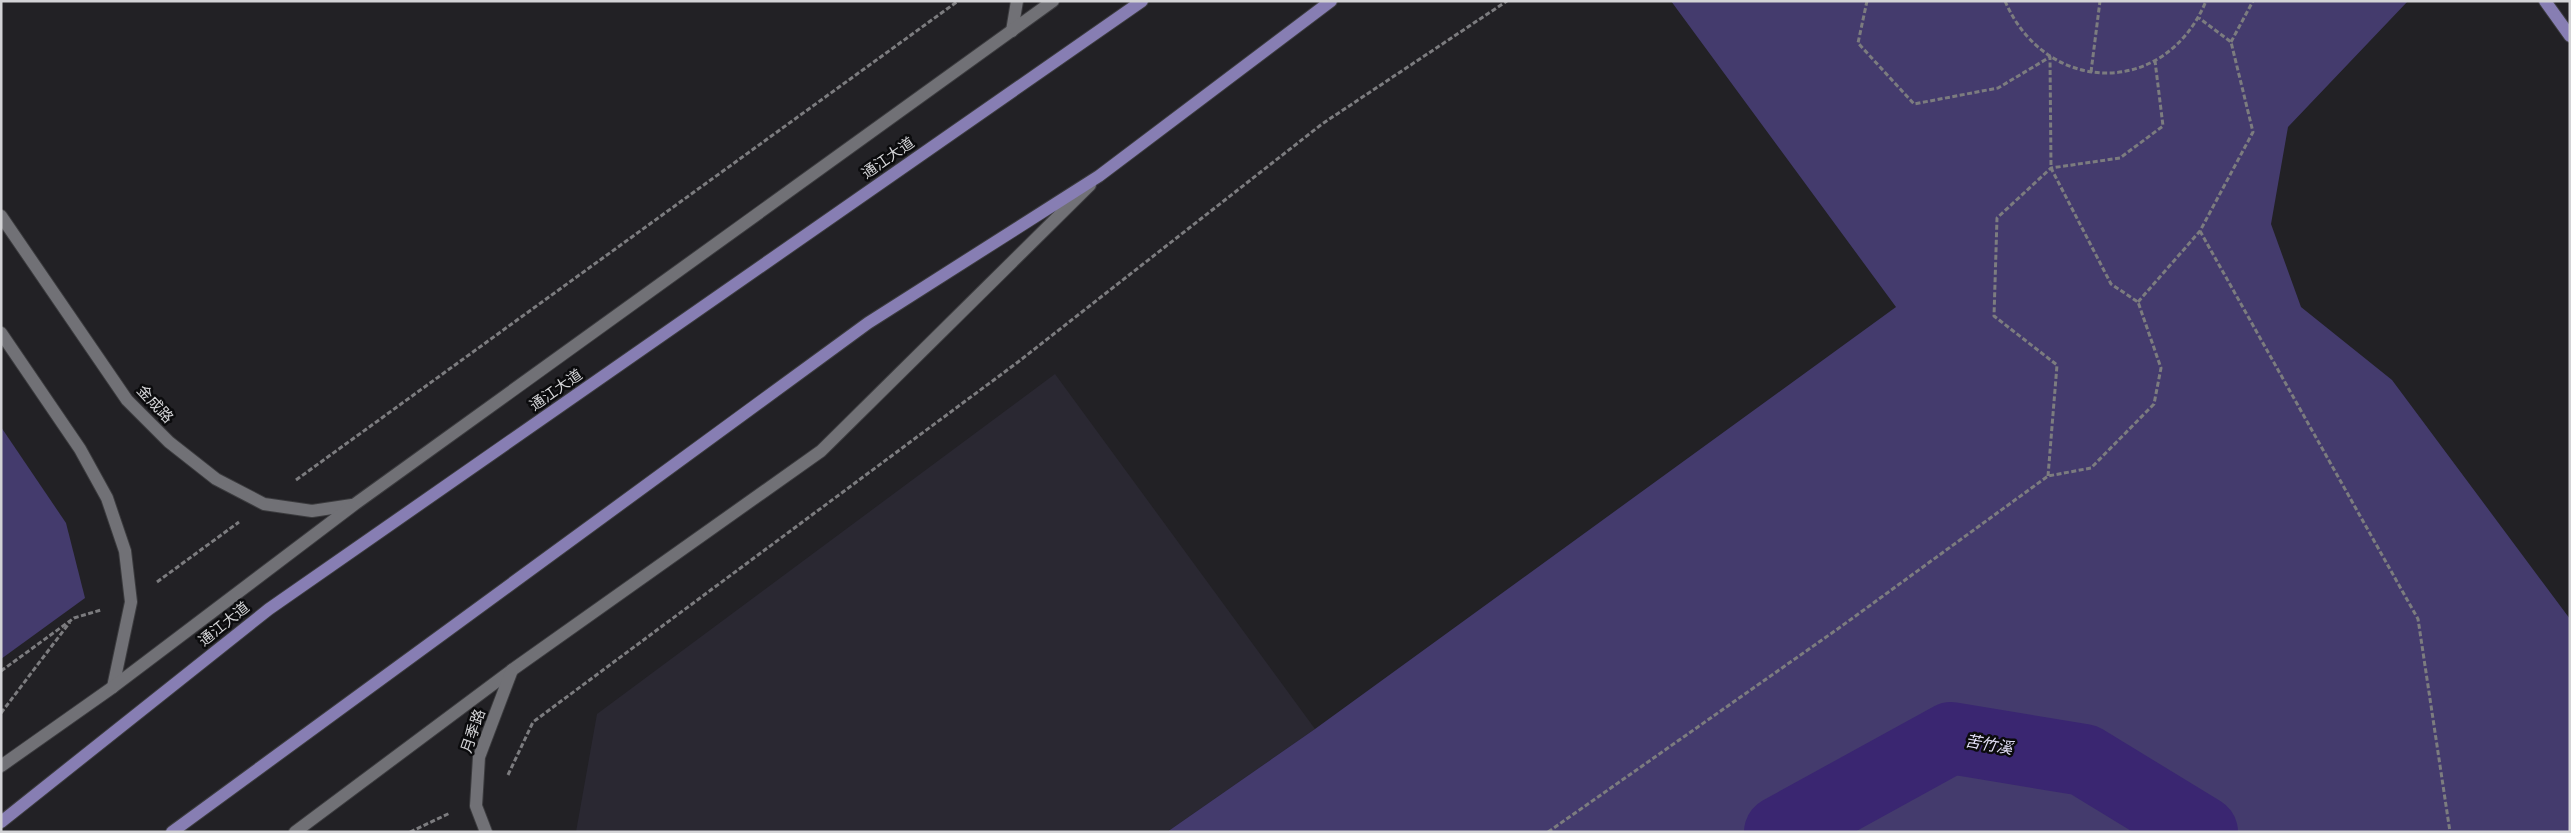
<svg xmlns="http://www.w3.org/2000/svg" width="2571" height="833" font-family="'DejaVu Sans','Noto Sans SC',sans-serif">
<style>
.built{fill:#2a2832}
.green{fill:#443b6d}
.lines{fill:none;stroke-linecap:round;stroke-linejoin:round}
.river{stroke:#3a2671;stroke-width:72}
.minor-casing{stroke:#3b3b3e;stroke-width:14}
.major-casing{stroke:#3b3b3e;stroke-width:14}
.path{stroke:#7c7c7f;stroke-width:3;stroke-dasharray:5 2.5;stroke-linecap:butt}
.minor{stroke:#717176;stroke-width:12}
.major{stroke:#877eb3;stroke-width:12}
.labels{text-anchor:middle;stroke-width:5;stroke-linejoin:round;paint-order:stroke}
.street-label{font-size:15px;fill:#d3d3d6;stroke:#0b0b0d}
.water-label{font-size:16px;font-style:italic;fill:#e1def5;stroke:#0b0b0d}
</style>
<rect width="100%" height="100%" fill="#222125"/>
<!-- built -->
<polygon class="built" points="1055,374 1315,729 1167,832 576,832 597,714"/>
<!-- green -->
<g class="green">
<polygon points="1671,1 2408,1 2288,127 2271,224 2301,307 2392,380 2570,619 2570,832 1167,832 1315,729 1896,307"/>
<polygon points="1,427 66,523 85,598 1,659"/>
</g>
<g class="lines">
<!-- river -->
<polyline class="river" points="1780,832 1951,738 2084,760 2202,832"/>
<!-- minor casing -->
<g class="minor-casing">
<g id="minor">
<polyline points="1012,31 1017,1"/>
<polyline points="1,216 127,400 169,442 216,479 264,504 312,511 352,505"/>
<polyline points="1,333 80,449 107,498 125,551 131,602 113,687"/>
<polyline points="1,766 113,687 355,504 1053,1"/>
<polyline points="295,832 512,670 821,451 1090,185"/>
<polyline points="486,832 476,806 479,757 512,670"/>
</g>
</g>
<!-- major casing -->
<g class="major-casing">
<g id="major">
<polyline points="2545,1 2570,36"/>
<polyline points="1,822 269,609 1142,1"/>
<polyline points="172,832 868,323 1099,176 1331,1"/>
</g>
</g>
<!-- path -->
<g class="path">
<path d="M 2005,1 C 2046,96 2166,98 2206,1"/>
<polyline points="2231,42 2253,1"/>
<polyline points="2091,72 2100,1"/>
<polyline points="2200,231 2418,619 2450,832"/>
<polyline points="2138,302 2200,231 2253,132 2231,42 2199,18"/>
<polyline points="2048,476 2057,365 1994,316 1997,218 2051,168 2120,158 2163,126 2155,61"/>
<polyline points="296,480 958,1"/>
<polyline points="157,582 239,522"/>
<polyline points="1,671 74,618 101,610"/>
<polyline points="1,713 70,622"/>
<polyline points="508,775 533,722 1018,362 1322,124 1507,1"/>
<polyline points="410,832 450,813"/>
<polyline points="1548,832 1839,628 2048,476 2091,468 2154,404 2161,368 2138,302 2111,284 2051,168 2050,57 1998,88 1914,104 1858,43 1867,1"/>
</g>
<!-- minor -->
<use href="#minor" class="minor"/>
<!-- major -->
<use href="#major" class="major"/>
</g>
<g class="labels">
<!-- street labels -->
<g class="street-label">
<text transform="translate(888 158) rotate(-35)" y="5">通江大道</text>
<text transform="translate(556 390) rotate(-35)" y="5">通江大道</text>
<text transform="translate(155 404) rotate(47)" y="5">金成路</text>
<text transform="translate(224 624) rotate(-39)" y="5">通江大道</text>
<text transform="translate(473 731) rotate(-71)" y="5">月季路</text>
</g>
<!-- water labels -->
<g class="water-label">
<text transform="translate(1989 744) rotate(10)" y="6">苦竹溪</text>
</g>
</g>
<!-- border -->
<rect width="2571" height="833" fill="none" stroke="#d3d3d6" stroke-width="5"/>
</svg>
